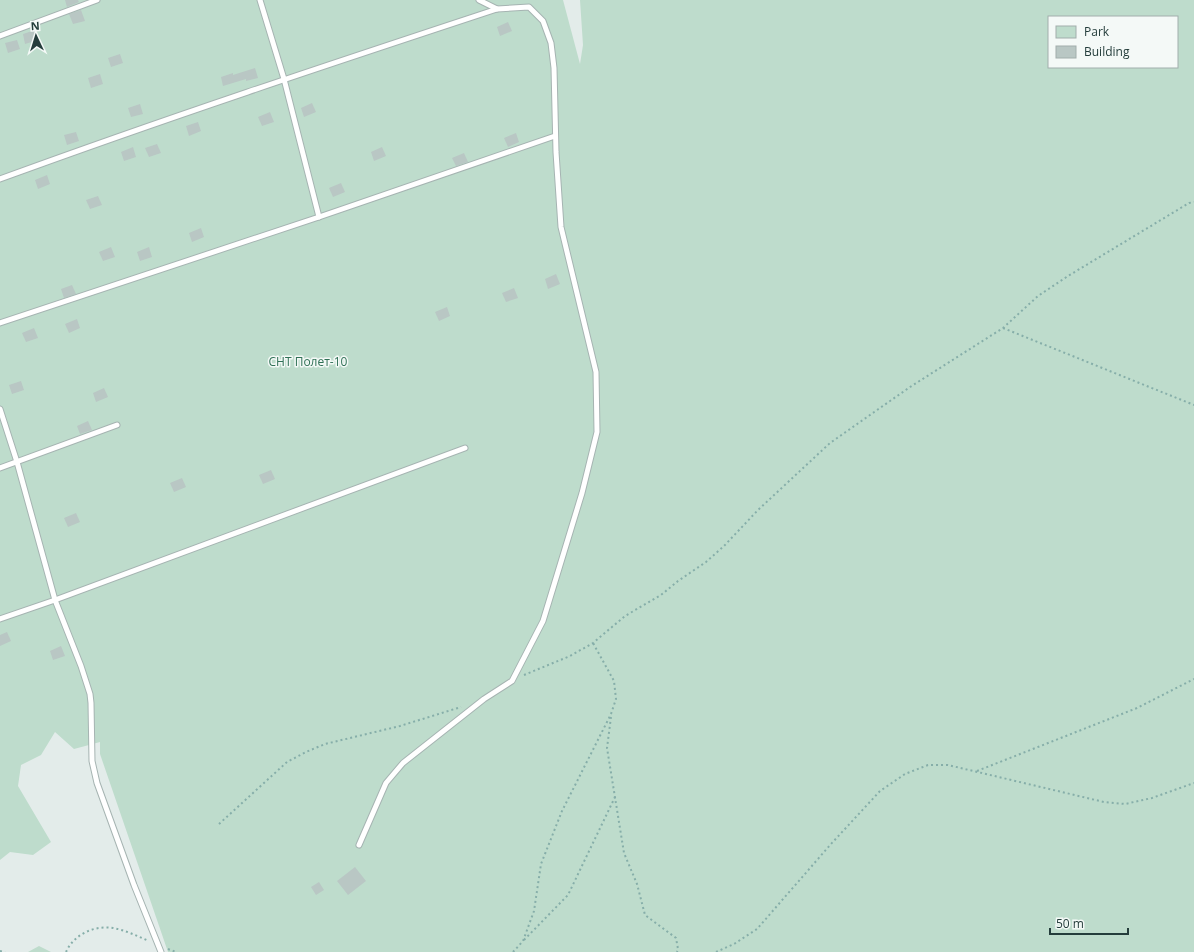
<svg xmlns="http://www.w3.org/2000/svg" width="1194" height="952" font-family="'Open Sans',sans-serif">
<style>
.green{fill:#bedccc;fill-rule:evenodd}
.building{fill:#b9c7c4}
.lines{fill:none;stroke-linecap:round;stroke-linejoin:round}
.service-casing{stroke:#a6b4b2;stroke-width:7}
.path{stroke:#86aea9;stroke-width:2;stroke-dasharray:2 3;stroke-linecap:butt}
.service{stroke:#fff;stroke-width:5}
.labels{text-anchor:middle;stroke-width:3;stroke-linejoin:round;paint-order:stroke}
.park-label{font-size:12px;fill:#307156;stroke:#f4f9f7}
</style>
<rect width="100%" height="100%" fill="#e3ecea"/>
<!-- green -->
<g class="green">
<path d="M 0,0 L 563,0 L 580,64 L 583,45 L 580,0 L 1194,0 L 1194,952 L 168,952 L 100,754 L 100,742 L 74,749 L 55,732 L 41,755 L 21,765 L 18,786 L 51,842 L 33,855 L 10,852 L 0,860 ZM 1049,17 L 1177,17 L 1177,67 L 1049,67 Z"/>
<polygon points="39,946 51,952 28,952"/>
</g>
<!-- building -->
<g class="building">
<polygon points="65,0 78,0 79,2 67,7"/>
<polygon points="81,10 85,21 73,24 69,14"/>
<polygon points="508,22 512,31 500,36 497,27"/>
<polygon points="35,30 38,40 25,44 23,34"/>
<polygon points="17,40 20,49 8,53 5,43"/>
<polygon points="120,54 123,63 111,67 108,58"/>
<polygon points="255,68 258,78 246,81 246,79 223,86 221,77 233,73 233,75"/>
<polygon points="100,74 103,84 91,88 88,78"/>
<polygon points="312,103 316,112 304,117 301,108"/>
<polygon points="140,104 143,114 131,117 128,108"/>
<polygon points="270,112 274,122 262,126 258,117"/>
<polygon points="198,122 201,131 189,136 186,126"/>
<polygon points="76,132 79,141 67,145 64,135"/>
<polygon points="516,133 519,142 508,147 504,138"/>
<polygon points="157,144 161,153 149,157 145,148"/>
<polygon points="133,147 136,157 124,161 121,152"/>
<polygon points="382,147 386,156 374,161 371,152"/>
<polygon points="464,153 468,162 456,166 452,158"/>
<polygon points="47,175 50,184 38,189 35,180"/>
<polygon points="341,183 345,192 333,197 329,188"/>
<polygon points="98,196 102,205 90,209 86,200"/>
<polygon points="201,228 204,237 192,242 189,233"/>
<polygon points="111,247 115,257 103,261 99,252"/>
<polygon points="149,247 152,257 140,261 137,252"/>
<polygon points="556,274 560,284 548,289 545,279"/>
<polygon points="72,285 76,294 64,298 61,289"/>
<polygon points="514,288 518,298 506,302 502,293"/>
<polygon points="447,307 450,316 439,321 435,312"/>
<polygon points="77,319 80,328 69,333 65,324"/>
<polygon points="34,328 38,338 26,342 22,333"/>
<polygon points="21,381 24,390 12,394 9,385"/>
<polygon points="104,388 108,397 96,402 93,393"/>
<polygon points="88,421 92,430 80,434 77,426"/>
<polygon points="271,470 275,479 263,484 259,475"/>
<polygon points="182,478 186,487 174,492 170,483"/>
<polygon points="76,513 80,522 68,527 64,518"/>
<polygon points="7,632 11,641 0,646 0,635"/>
<polygon points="61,646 65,656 53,660 50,651"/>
<polygon points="355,867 366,881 348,895 337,881"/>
<polygon points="319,882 324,890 316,895 311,887"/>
</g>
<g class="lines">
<!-- service casing -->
<g class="service-casing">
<g id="service">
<polyline points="260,0 284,79 319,217"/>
<polyline points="479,0 497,9"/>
<polyline points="0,36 97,0"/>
<path d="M 0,179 C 164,119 330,64 497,9 L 529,7 L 543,21 L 551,43 L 554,68 L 556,152 L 561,227 L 596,372 L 597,432 L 582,493 L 543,621 L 512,681 L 484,699 L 403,763 L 386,783 L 359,845"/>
<polyline points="0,323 319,217 555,136"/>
<polyline points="0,409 17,462 55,600 81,666 90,694 91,703 92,761 97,783 134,885 161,952"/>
<polyline points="0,468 117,425"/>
<polyline points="0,619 55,600 465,448"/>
</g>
</g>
<!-- path -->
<g class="path">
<polyline points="1003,328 1194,405"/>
<polyline points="524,675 570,656 593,643 625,616 661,595 678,581 706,562 724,546 758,510 830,443 910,387 1003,328 1038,296 1068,276 1189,203 1194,202"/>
<polyline points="611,717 607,748 624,853 637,884 645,915 676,938 678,949 677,952"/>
<polyline points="977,771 1137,708 1194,679"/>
<polyline points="219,824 287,762 306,752 325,744 400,726 461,707"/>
<polyline points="524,940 568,895 615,797"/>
<polyline points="168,949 176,952"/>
<polyline points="0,951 5,952"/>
<path d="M 66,952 C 74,934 95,925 113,928 C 125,930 137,936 149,941"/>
<polyline points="513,952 523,941 534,911 541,864 562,811 611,714 616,699 614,681 593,643"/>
<polyline points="716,952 734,944 757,929 831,844 880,791 905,774 928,765 948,765 1104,802 1125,804 1152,798 1194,783"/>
</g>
<!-- service -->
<use href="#service" class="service"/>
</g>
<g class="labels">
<!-- park labels -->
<g class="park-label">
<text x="308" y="366">СНТ Полет-10</text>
</g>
</g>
<!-- legend -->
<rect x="1048" y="16" width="130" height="52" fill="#f4f9f7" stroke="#a1aeac"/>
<rect x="1056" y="26" width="20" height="12" fill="#bedccc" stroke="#a1aeac"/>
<text x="1084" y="36" font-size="12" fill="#243d3b">Park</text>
<rect x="1056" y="46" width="20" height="12" fill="#b9c7c4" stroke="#a1aeac"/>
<text x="1084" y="56" font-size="12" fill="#243d3b">Building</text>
<!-- north arrow -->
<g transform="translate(36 36) rotate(356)" stroke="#f4f9f7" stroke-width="3" paint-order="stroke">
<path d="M0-3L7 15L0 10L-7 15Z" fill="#243d3b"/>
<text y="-6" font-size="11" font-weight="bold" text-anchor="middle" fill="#243d3b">N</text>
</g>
<!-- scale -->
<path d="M1050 928v6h78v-6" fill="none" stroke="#243d3b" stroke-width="2"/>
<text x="1056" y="928" font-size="12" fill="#243d3b" stroke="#f4f9f7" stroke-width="3" paint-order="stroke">50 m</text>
</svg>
